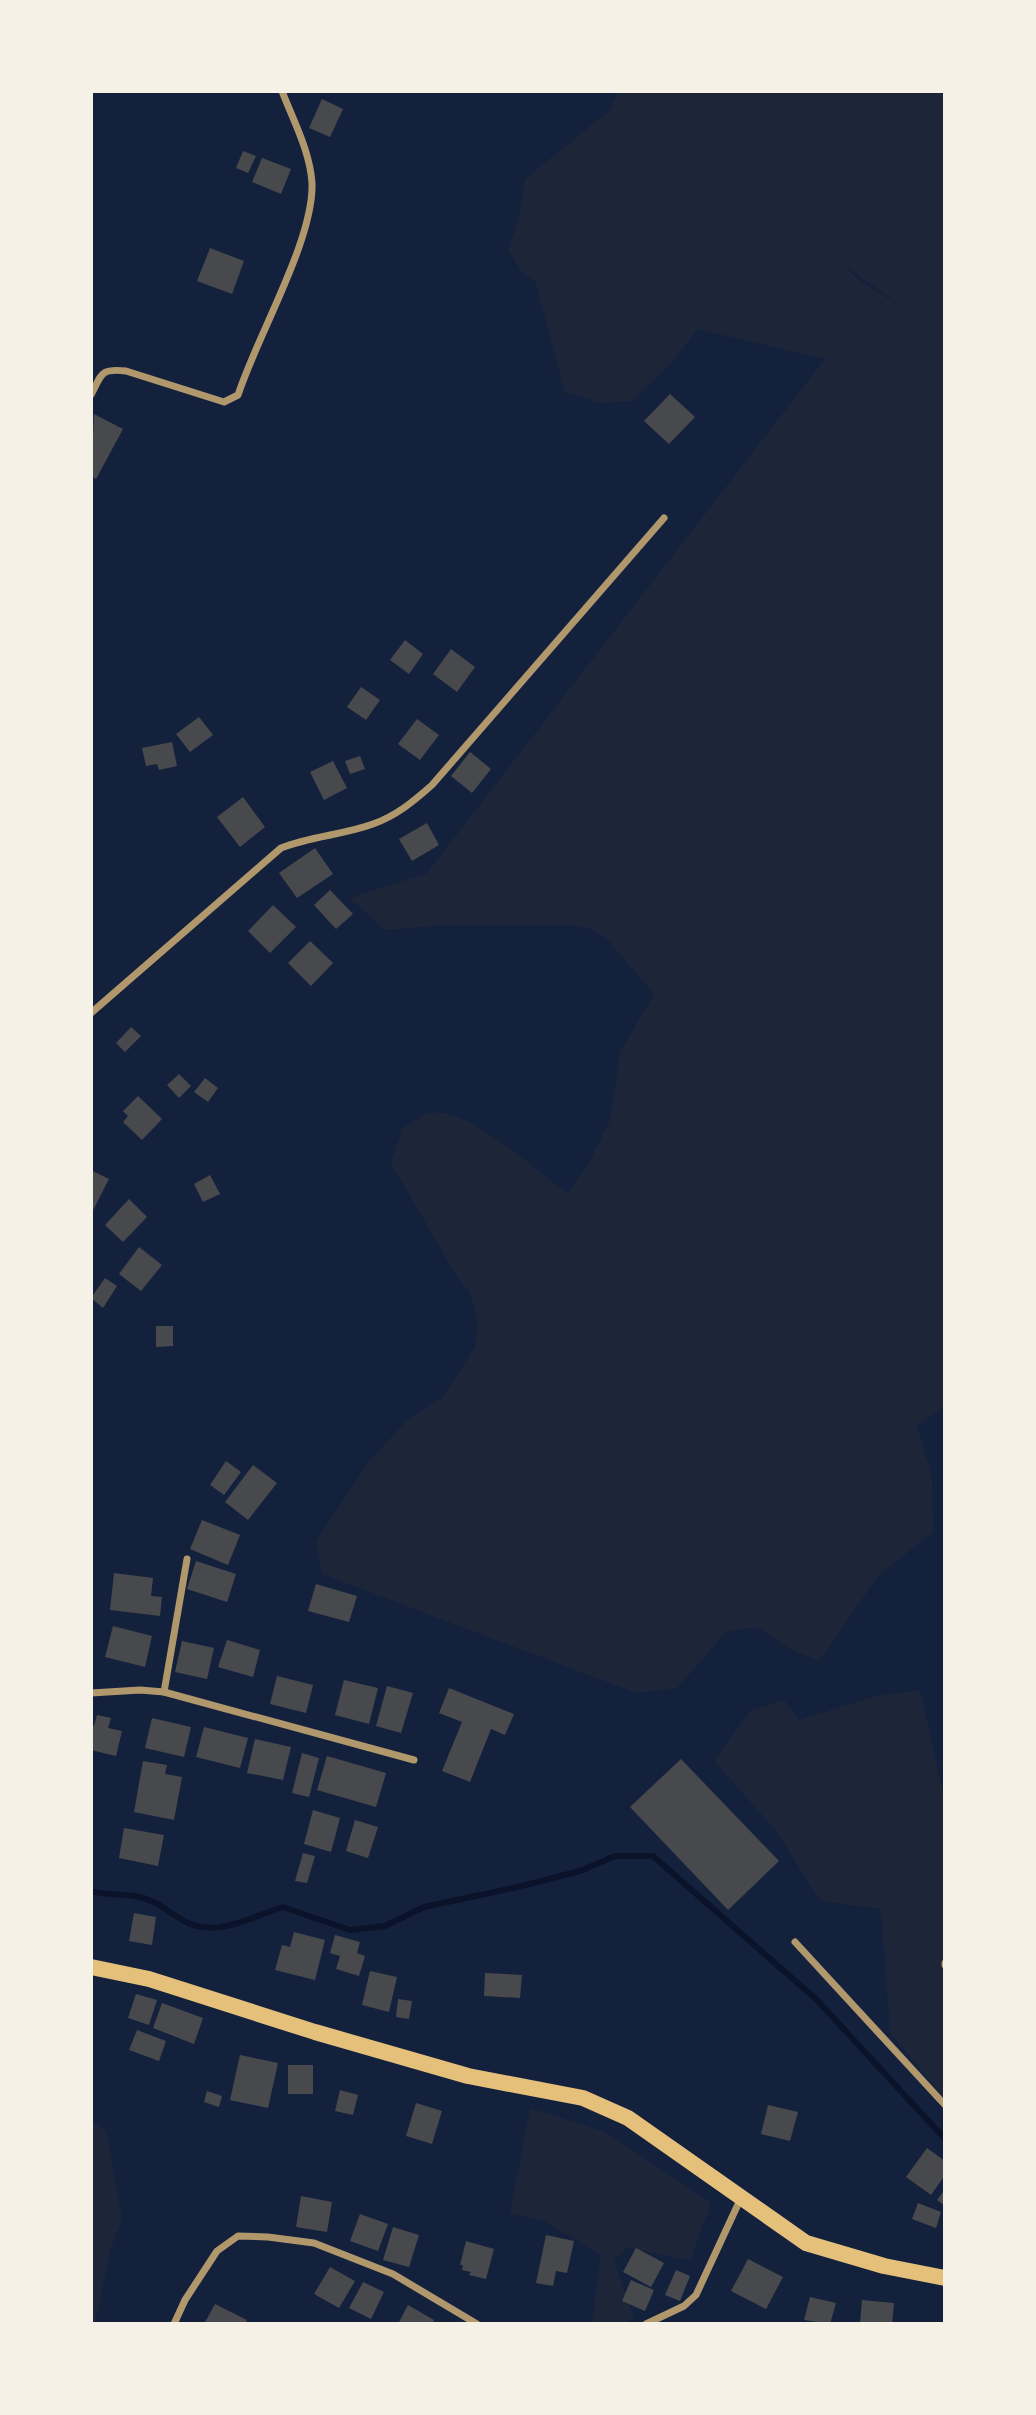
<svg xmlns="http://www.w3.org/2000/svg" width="1036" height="2415" font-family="'Public Sans',sans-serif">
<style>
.green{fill:#1d2539;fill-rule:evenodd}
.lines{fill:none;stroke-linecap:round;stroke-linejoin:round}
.stream{stroke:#0b132b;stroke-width:6}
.building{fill:#48494c}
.minor{stroke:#b1986c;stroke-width:7}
.primary{stroke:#e5c07b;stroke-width:16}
</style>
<rect width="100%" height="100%" fill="#14213d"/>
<!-- green -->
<g class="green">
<path d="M 619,91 L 945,91 L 945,1407 L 917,1426 L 932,1477 L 933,1532 L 878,1576 L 819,1661 L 792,1650 L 756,1627 L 727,1631 L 677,1688 L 636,1693 L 322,1574 L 316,1541 L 368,1463 L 406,1421 L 443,1397 L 476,1345 L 477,1318 L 470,1293 L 454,1272 L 391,1163 L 403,1128 C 410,1124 418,1117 427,1114 C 463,1101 538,1173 567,1193 L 587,1167 L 611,1118 L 620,1052 L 654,994 L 605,937 L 584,926 L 442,925 L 385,930 L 350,898 L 427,873 L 825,359 L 697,329 L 675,359 L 632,401 L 600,403 L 565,392 L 535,281 L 522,272 L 508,250 L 518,221 L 525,179 L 610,110 ZM 843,265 L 910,312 L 860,281 Z"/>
<polygon points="920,1690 945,1802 945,2099 890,2033 881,1909 820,1901 777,1832 714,1761 751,1710 784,1700 799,1720 876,1696"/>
<polygon points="530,2108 605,2132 711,2203 690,2260 627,2248 614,2261 634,2318 623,2324 592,2324 601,2255 542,2220 510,2214"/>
<polygon points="91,2122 106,2130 122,2218 110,2251 95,2324 91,2324"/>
</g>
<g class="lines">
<!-- stream -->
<path class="stream" d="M 91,1891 C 106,1896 124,1893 140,1897 C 159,1901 171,1915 188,1923 C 220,1937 253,1916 283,1907 L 350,1930 L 385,1926 L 424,1907 L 522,1886 L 580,1871 L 615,1856 L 653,1856 L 817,2000 L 945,2139"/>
</g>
<!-- building -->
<g class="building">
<polygon points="322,99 343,109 330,137 309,128"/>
<polygon points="243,151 256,156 248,173 236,168"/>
<polygon points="262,158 291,169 281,194 252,182"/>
<polygon points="210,248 244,261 232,294 197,281"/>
<polygon points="670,394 695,417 669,444 644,421"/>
<polygon points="94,414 123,429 96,479 91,476"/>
<polygon points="405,640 423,654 409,674 390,660"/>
<polygon points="451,649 475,667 457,692 433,674"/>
<polygon points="361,687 380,700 366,720 347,707"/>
<polygon points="199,717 213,735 190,752 176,734"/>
<polygon points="417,719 439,735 420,760 398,744"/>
<polygon points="172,742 177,766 159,770 157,764 146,766 142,748"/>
<polygon points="470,752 491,769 472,793 451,776"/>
<polygon points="360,756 365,769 350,774 345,761"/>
<polygon points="333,761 347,788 324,800 310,772"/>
<polygon points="243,797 265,827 240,847 217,817"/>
<polygon points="427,823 439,845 412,861 399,839"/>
<polygon points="315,848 333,874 297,898 279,873"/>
<polygon points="330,890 353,914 336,929 314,905"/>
<polygon points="273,905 296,927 270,953 248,931"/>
<polygon points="310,941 333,963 311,986 288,963"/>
<polygon points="131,1027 141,1036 125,1052 116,1043"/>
<polygon points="179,1074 191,1086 179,1098 167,1085"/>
<polygon points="205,1078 218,1088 208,1102 194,1092"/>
<polygon points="138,1096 162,1119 142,1140 123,1122 128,1116 123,1111"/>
<polygon points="91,1170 109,1179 91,1214"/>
<polygon points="210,1175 220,1194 203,1202 194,1184"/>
<polygon points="129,1199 147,1217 123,1242 105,1225"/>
<polygon points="139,1247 162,1265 141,1291 119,1274"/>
<polygon points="105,1278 117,1286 103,1308 91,1298"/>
<polygon points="156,1326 173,1326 173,1346 156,1347"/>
<polygon points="226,1461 241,1472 224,1495 210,1485"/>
<polygon points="253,1465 277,1483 248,1520 225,1502"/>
<polygon points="202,1520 240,1535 228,1565 190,1549"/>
<polygon points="196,1561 236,1574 227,1602 187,1589"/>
<polygon points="114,1573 153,1578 151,1596 162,1597 160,1616 110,1610"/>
<polygon points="316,1584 357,1596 349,1622 308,1611"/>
<polygon points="113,1626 152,1636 145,1667 105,1657"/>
<polygon points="227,1640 260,1650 253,1677 218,1667"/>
<polygon points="182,1641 214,1648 207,1679 175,1672"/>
<polygon points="277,1676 313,1685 306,1713 270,1704"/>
<polygon points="344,1680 378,1688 369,1724 335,1715"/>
<polygon points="387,1686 413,1693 401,1733 376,1726"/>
<polygon points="449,1688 514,1714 505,1735 491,1729 470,1782 442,1771 462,1722 439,1713"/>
<polygon points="97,1715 111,1718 108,1728 122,1731 116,1756 91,1750 91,1725 94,1726"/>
<polygon points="152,1718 191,1727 184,1757 145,1748"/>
<polygon points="204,1727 248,1738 240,1768 196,1757"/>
<polygon points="255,1739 291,1747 283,1780 247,1773"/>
<polygon points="302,1753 319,1758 309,1797 292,1793"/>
<polygon points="327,1756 386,1773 376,1807 317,1790"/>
<polygon points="681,1759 779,1861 728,1910 630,1807"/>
<polygon points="143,1761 167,1765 165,1774 182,1777 174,1820 134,1812"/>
<polygon points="313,1810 340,1818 331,1852 304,1844"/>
<polygon points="355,1820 378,1827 368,1858 346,1851"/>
<polygon points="124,1828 164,1835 158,1866 119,1858"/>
<polygon points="303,1853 315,1856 307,1883 295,1881"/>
<polygon points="134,1913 156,1917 152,1945 129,1941"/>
<polygon points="294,1932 325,1940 315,1980 275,1970 282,1945 290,1947"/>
<polygon points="335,1935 360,1942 357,1953 365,1956 359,1976 336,1969 340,1956 330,1953"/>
<polygon points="370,1971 397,1977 389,2012 362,2005"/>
<polygon points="485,1973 522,1975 520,1998 484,1996"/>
<polygon points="136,1994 157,2000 149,2025 128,2018"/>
<polygon points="398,1999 412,2001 409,2019 396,2017"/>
<polygon points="162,2003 203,2018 194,2044 153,2028"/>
<polygon points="137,2030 166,2041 159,2061 129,2050"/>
<polygon points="240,2055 278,2063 268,2108 230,2100"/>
<rect x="288" y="2065" width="25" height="29"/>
<polygon points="340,2090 358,2095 353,2115 335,2111"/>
<polygon points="207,2091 222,2096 219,2107 204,2102"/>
<polygon points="416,2103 442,2111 432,2144 406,2136"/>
<polygon points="768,2105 798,2112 790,2141 761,2134"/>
<polygon points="927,2148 945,2161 945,2175 931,2195 906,2177"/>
<polygon points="945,2189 945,2206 937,2200"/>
<polygon points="301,2196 332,2202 327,2232 296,2227"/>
<polygon points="918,2203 941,2212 936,2228 912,2219"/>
<polygon points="360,2214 388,2224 378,2251 350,2241"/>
<polygon points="393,2227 419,2235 409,2267 383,2260"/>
<polygon points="546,2235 574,2241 567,2273 556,2271 553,2286 536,2283"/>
<polygon points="466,2241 494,2249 486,2279 469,2275 471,2272 462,2270 463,2265 460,2265"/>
<polygon points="636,2248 664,2263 651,2287 623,2272"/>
<polygon points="748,2259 783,2277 766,2309 731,2291"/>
<polygon points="330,2267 355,2281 339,2308 314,2294"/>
<polygon points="676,2270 690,2276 680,2301 665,2295"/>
<polygon points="631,2280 654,2290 645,2311 622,2301"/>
<polygon points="363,2282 384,2292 371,2319 349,2308"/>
<polygon points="810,2297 836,2303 830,2324 804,2320"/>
<polygon points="862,2300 894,2303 892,2324 860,2324"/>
<polygon points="215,2304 247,2320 245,2324 204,2324"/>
<polygon points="408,2305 434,2320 432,2324 398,2324"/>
</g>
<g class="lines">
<!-- minor -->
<g class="minor">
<path d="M 91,395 C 102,374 100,368 126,371 L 224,402 L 238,395 C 257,336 314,240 312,183 C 310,151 293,120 282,91"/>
<path d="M 91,1013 L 281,848 C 311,836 343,835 373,824 C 396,816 414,801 432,785 L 664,518"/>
<polyline points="164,1692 187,1559"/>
<polyline points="91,1693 140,1690 164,1692 414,1760"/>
<polyline points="795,1942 945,2105"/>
<polyline points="945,1963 945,1965"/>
<polyline points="174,2324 185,2300 217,2251 238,2236 268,2237 314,2243 393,2274 477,2324"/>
<polyline points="646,2324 684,2306 696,2295 740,2200"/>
</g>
<!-- primary -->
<polyline class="primary" points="91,1967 149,1979 315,2032 468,2076 583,2098 628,2118 806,2243 884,2266 945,2278"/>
</g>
<!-- border -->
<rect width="1036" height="2415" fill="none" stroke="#f6f1e7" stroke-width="186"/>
</svg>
